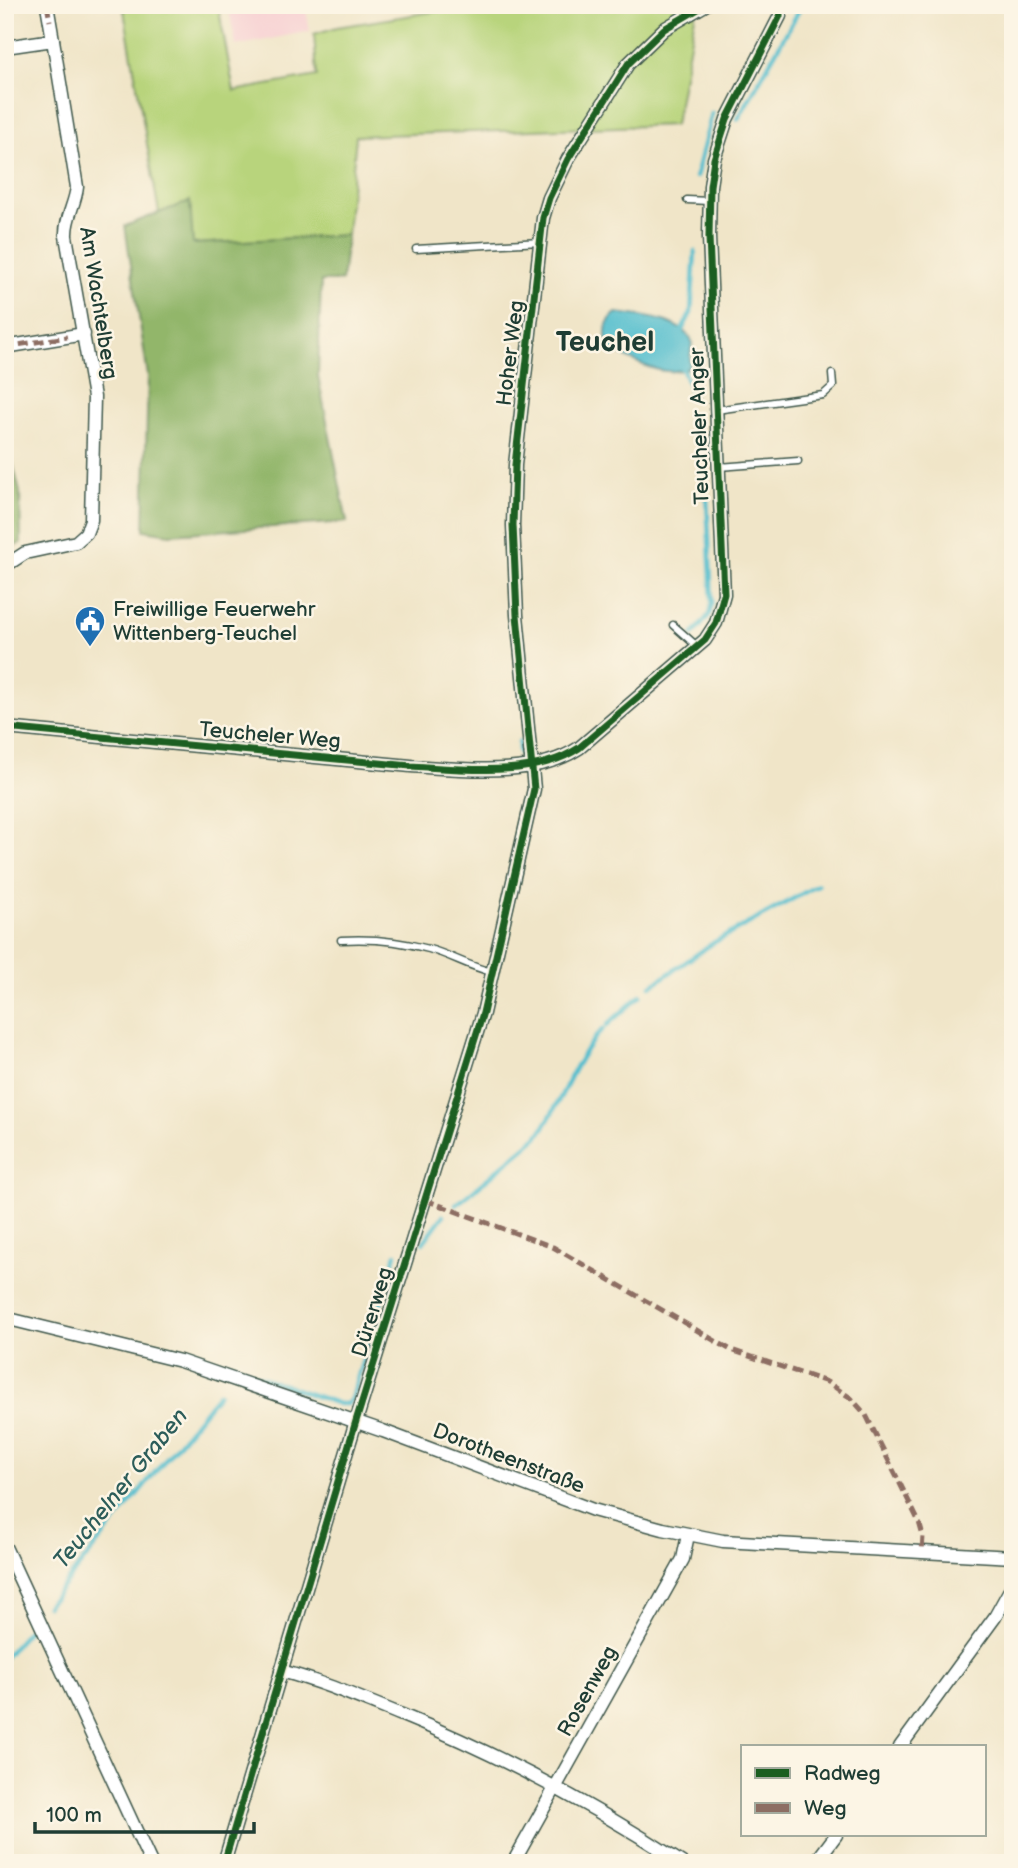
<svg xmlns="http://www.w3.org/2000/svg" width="1018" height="1868" font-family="'Balsamiq Sans',sans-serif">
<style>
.built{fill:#f7cfd2}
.green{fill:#b8d47b;stroke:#6c8858;stroke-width:2}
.forest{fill:#92b66b;stroke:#587a50;stroke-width:2}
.water{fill:#53bece;stroke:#397e81;stroke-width:2}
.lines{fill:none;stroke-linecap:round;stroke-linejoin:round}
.stream{stroke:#53bece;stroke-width:4.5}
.service-casing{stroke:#3e564a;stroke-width:9}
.minor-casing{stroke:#3e564a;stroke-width:15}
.service{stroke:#fff;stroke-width:6}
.minor{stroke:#fff;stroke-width:12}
.quiet{stroke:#8d6e63;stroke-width:5;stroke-dasharray:10 5;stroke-linecap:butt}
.cycleway-casing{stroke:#fcf5e5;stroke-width:11}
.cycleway{stroke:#1b5e20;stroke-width:7}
.labels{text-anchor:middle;stroke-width:5;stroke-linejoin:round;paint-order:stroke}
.street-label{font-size:21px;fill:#1f3d34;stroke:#fcf5e5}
.poi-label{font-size:21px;fill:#1f3d34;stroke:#fcf5e5;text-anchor:start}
.water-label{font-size:23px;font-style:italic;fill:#2c5d5a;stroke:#fcf5e5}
.district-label{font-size:28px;font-weight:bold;fill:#1f3d34;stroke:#fcf5e5}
</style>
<rect width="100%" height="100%" fill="#fcf5e5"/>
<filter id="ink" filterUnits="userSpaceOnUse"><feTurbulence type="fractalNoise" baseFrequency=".0143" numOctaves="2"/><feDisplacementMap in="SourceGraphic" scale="14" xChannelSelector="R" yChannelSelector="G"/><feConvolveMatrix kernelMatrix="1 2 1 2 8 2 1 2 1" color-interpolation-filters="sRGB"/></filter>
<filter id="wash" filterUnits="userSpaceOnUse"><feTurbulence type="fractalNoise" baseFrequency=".00686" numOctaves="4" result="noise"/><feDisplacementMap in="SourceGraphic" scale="28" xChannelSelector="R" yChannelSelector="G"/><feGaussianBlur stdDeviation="1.57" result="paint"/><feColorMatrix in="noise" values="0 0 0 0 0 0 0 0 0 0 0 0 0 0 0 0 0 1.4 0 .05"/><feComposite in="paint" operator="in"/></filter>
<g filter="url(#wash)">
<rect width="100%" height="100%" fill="#f0e5c8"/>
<!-- built -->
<polygon class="built" points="228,5 305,5 310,31 236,46"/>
<!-- green -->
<polygon class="green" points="123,5 218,5 234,91 317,76 314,34 337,27 476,5 697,5 675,125 356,136 347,235 192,244 190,202 159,213"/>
<!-- forest -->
<g class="forest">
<polygon points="190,201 193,244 347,235 342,281 321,281 318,376 347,522 170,534 144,530 148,376 125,226"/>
<polygon points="5,433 20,492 21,543 5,551"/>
</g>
<!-- water -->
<path class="water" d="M 616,313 C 642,316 678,318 692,341 L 689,367 C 665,380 630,360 608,347 C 604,333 605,322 616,313 Z"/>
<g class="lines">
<!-- stream -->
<g class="stream">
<polyline points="738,119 802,5"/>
<polyline points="696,177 712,113"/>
<polyline points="681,332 691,313 695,251"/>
<polyline points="681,365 693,397"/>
<polyline points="693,635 709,615 712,602 707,499"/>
<polyline points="519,753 519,742"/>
<polyline points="651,986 713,943 818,885"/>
<polyline points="607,1025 641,995"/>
<path d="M 456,1205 L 537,1137 C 563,1103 572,1060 603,1029"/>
<polyline points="423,1243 443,1216"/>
<polyline points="252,1374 339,1404 347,1404 351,1399 396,1254"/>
<polyline points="47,1606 219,1393"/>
<polyline points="5,1657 30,1628"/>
</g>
</g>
</g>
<g filter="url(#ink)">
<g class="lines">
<!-- service casing -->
<g class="service-casing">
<g id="service">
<polyline points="687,200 709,201"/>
<polyline points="416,249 541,242"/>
<polyline points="716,410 823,395 833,386 832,374"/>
<polyline points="719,467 798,461"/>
<polyline points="673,625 698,647"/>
<path d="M 341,940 C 371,938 400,941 429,949 C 451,955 470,967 492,972"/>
</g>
</g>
<!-- minor casing -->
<g class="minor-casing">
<g id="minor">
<polyline points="47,5 53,40"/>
<path d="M 5,47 L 53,40 L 77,187 C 75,205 65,218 66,236 L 94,397 L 91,520 L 86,533 L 76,542 L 25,553 L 5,566"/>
<polyline points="5,347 84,334"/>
<path d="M 5,728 L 411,766 C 463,769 534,778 579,748 L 705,640 L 716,623 L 724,594 L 709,237 L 710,186 L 714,159 L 727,119 L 780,16 L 780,5"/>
<polyline points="5,1318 180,1361 383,1431 593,1510 663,1529 723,1541 1013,1557"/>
<polyline points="5,1547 151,1863"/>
<path d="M 281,1671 C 323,1682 362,1699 402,1715 C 500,1755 593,1805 682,1863"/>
<polyline points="900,1747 995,1617 1011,1588 1013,1573"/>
<polyline points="224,1863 356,1421 483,1013 534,789 517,615 513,525 515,465 543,218 549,198 568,159 628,64 664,29 705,5"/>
<polyline points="513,1863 683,1559 688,1535"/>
<polyline points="815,1863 836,1835"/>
</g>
</g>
<!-- service -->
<use href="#service" class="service"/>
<!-- minor -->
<use href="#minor" class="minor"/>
<!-- quiet -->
<g class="quiet">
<polyline points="47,5 50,21"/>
<polyline points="5,347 67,337"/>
<polyline points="425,1200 553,1247 731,1350 827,1382 851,1398 866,1415 919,1522 923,1536 922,1552"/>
</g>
<!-- cycleway casing -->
<g class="cycleway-casing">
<g id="cycleway">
<path d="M 5,728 L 411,766 C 463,769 534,778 579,748 L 705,640 L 716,623 L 724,594 L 709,237 L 710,186 L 714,159 L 727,119 L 780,16 L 780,5"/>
<polyline points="224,1863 356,1421 483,1013 534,789 517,615 513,525 515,465 543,218 549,198 568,159 628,64 664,29 705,5"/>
</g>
</g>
<!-- cycleway -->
<use href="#cycleway" class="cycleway"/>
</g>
</g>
<!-- icons -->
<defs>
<g id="civic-pin" transform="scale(1.575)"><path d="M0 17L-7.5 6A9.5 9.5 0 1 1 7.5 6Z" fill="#1f6fb2" stroke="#fcf5e5"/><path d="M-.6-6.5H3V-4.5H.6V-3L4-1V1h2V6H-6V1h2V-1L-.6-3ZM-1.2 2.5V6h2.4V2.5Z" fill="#fff"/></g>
</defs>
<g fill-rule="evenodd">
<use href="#civic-pin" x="90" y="621"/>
</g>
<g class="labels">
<!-- street labels -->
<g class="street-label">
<text transform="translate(99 303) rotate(81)" y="7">Am Wachtelberg</text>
<text transform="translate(510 353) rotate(-83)" y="7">Hoher Weg</text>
<text transform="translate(699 426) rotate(-92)" y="7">Teucheler Anger</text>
<text transform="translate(270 735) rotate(5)" y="7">Teucheler Weg</text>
<text transform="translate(372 1312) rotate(-73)" y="7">Dürerweg</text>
<text transform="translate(509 1458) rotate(21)" y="7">Dorotheenstraße</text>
<text transform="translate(587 1691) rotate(-61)" y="7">Rosenweg</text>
</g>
<!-- poi labels -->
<g class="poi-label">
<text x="113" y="616">Freiwillige Feuerwehr<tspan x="113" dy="24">Wittenberg-Teuchel</tspan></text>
</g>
<!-- water labels -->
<g class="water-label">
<text transform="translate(120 1488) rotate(-51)" y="8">Teuchelner Graben</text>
</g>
<!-- district labels -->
<g class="district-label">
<text x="605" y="351">Teuchel</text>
</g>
</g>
<!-- margin -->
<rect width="1018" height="1868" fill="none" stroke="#fcf5e5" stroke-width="28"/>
<!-- legend -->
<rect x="741" y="1745" width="245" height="91" fill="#fcf5e5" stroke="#a4ab9e" stroke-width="2"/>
<rect x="755" y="1768" width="35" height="10" fill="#1b5e20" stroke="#a4ab9e" stroke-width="2"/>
<text x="804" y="1780" font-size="21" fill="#1f3d34">Radweg</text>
<rect x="755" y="1803" width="35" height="10" fill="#8d6e63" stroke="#a4ab9e" stroke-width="2"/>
<text x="804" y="1815" font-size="21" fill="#1f3d34">Weg</text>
<!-- scale -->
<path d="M35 1822v10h219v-10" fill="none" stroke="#1f3d34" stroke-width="3.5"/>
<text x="46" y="1822" font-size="21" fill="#1f3d34" stroke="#fcf5e5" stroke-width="5" paint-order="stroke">100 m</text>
</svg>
